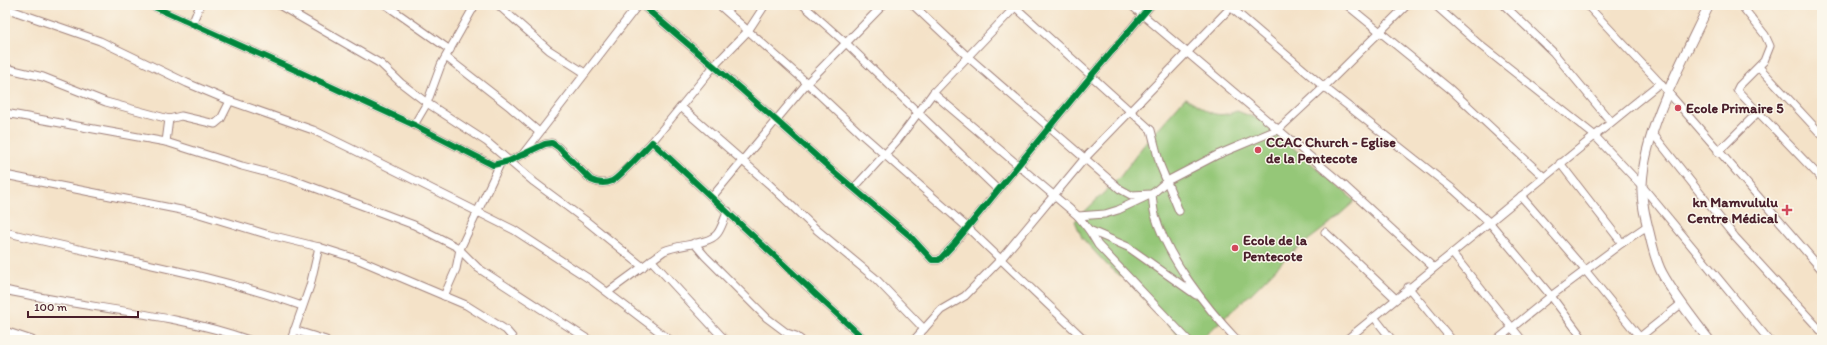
<svg xmlns="http://www.w3.org/2000/svg" width="1827" height="345" font-family="Itim,sans-serif">
<style>
.green{fill:#95c778;stroke:#707352}
.lines{fill:none;stroke-linecap:round;stroke-linejoin:round}
.minor-casing{stroke:#9f807a;stroke-width:9}
.tertiary-casing{stroke:#9f807a;stroke-width:11}
.minor{stroke:#fff;stroke-width:7}
.tertiary{stroke:#fff;stroke-width:9}
.cycleway-casing{stroke:#fbf7ec;stroke-width:8}
.cycleway{stroke:#00873e;stroke-width:6}
.poi-dot{fill:#d1495b;stroke:#fbf7ec;stroke-width:1.5}
.labels{text-anchor:middle;stroke-width:3;stroke-linejoin:round;paint-order:stroke}
.poi-label{font-size:14px;font-weight:bold;fill:#4a1f2b;stroke:#fbf7ec;text-anchor:start}
</style>
<rect width="100%" height="100%" fill="#fbf7ec"/>
<filter id="ink" filterUnits="userSpaceOnUse"><feTurbulence type="fractalNoise" baseFrequency=".025" numOctaves="2"/><feDisplacementMap in="SourceGraphic" scale="8" xChannelSelector="R" yChannelSelector="G"/><feConvolveMatrix kernelMatrix="1 2 1 2 8 2 1 2 1" color-interpolation-filters="sRGB"/></filter>
<filter id="wash" filterUnits="userSpaceOnUse"><feTurbulence type="fractalNoise" baseFrequency=".012" numOctaves="4" result="noise"/><feDisplacementMap in="SourceGraphic" scale="16" xChannelSelector="R" yChannelSelector="G"/><feGaussianBlur stdDeviation="0.9" result="paint"/><feColorMatrix in="noise" values="0 0 0 0 0 0 0 0 0 0 0 0 0 0 0 0 0 1.4 0 .05"/><feComposite in="paint" operator="in"/></filter>
<g filter="url(#wash)">
<rect width="100%" height="100%" fill="#f4e2c8"/>
<!-- green -->
<path class="green" d="M 1185,98 C 1207,108 1211,121 1237,111 L 1261,120 L 1355,201 L 1327,226 L 1290,254 L 1254,291 L 1200,340 L 1183,340 L 1133,286 L 1107,265 L 1082,238 L 1075,221 L 1120,177 L 1143,146 Z"/>
</g>
<g filter="url(#ink)">
<g class="lines">
<!-- minor casing -->
<g class="minor-casing">
<g id="minor">
<path d="M 150,5 L 293,69 L 414,125 L 493,165 L 509,161 L 545,144 L 552,143 L 558,147 L 591,180 C 597,183 605,184 612,181 C 619,178 645,149 652,142 L 865,340"/>
<polyline points="279,5 381,64 401,83 427,103 487,142 534,182 585,220 643,267"/>
<polyline points="386,5 450,50"/>
<polyline points="498,5 549,50 585,73"/>
<polyline points="642,5 742,90 832,170 910,236 932,260 939,260 954,244 1091,76 1151,5"/>
<polyline points="719,5 807,83 859,132 968,228 1085,340"/>
<polyline points="803,5 847,44 998,190"/>
<path d="M 913,5 L 968,57 L 1120,189 L 1131,195 L 1152,194 C 1153,201 1153,209 1155,215 C 1168,259 1206,307 1237,340"/>
<polyline points="1013,5 1151,130 1160,165 1179,211"/>
<polyline points="1131,5 1346,187 1433,267"/>
<polyline points="1228,5 1324,87 1454,190 1490,223 1551,296 1497,340"/>
<polyline points="1347,5 1450,89 1544,177"/>
<polyline points="1435,5 1480,45 1594,135 1642,186 1769,340"/>
<polyline points="1504,5 1553,52 1611,122"/>
<polyline points="1587,5 1660,83 1822,270"/>
<polyline points="1741,5 1765,35 1770,46 1764,61 1739,86 1737,90 1822,179"/>
<polyline points="1821,5 1822,6"/>
<polyline points="5,8 100,41 187,83 230,101 313,130 352,149 514,230 591,280 670,340"/>
<polyline points="192,24 200,5"/>
<polyline points="446,57 510,107 539,132"/>
<polyline points="1759,67 1822,135"/>
<polyline points="5,68 43,77 106,102 169,119 181,116 215,124 221,119 230,101"/>
<polyline points="933,93 1078,216 1105,214 1118,210 1152,194 1167,181 1217,155 1279,129 1324,87 1407,5"/>
<polyline points="681,107 769,184 817,230 875,278 924,329"/>
<polyline points="5,113 166,142 242,166 291,179 414,225 457,247 478,268 589,340"/>
<polyline points="414,125 427,103 441,65 475,5"/>
<polyline points="1653,134 1735,237 1822,332"/>
<polyline points="166,142 169,119"/>
<polyline points="652,142 714,66 748,31 765,5"/>
<polyline points="1718,152 1758,112"/>
<polyline points="523,154 638,5"/>
<polyline points="1560,163 1622,243"/>
<polyline points="5,175 196,213 266,234 319,247 357,259 466,305 506,330 512,337 513,340"/>
<polyline points="854,188 897,141 933,93 1017,5"/>
<polyline points="1521,196 1585,270 1642,340"/>
<polyline points="712,197 807,83 883,5"/>
<polyline points="1078,216 1089,230 1128,247 1196,295"/>
<polyline points="1089,230 1098,245 1188,340"/>
<path d="M 5,232 C 104,257 206,272 302,306"/>
<polyline points="1325,232 1396,299"/>
<polyline points="694,243 705,256 767,318 787,333 796,336 801,340"/>
<polyline points="1452,253 1522,340"/>
<polyline points="651,260 725,340"/>
<polyline points="1408,287 1452,340"/>
<path d="M 5,290 C 86,309 171,312 249,340"/>
<path d="M 608,292 L 664,251 C 678,244 708,245 717,234 C 722,228 724,218 728,211"/>
<polyline points="444,296 456,269 460,249 500,164"/>
<polyline points="1374,317 1392,340"/>
<polyline points="294,330 326,340"/>
<polyline points="5,331 32,340"/>
<polyline points="1640,337 1681,304"/>
<polyline points="291,340 310,286 319,247"/>
<polyline points="914,340 941,310 965,296 1001,259 1085,158 1233,5"/>
<path d="M 1346,340 C 1451,255 1554,168 1660,83"/>
<polyline points="1584,340 1551,296 1622,243 1647,226"/>
</g>
</g>
<!-- tertiary casing -->
<g class="tertiary-casing">
<path id="tertiary" d="M 1709,5 C 1685,56 1644,129 1642,185 C 1641,202 1646,220 1650,236 C 1653,249 1656,262 1662,273 C 1675,297 1693,319 1709,340"/>
</g>
<!-- minor -->
<use href="#minor" class="minor"/>
<!-- tertiary -->
<use href="#tertiary" class="tertiary"/>
<!-- cycleway casing -->
<g class="cycleway-casing">
<g id="cycleway">
<path d="M 150,5 L 293,69 L 414,125 L 493,165 L 509,161 L 545,144 L 552,143 L 558,147 L 591,180 C 597,183 605,184 612,181 C 619,178 645,149 652,142 L 865,340"/>
<polyline points="642,5 742,90 832,170 910,236 932,260 939,260 954,244 1091,76 1151,5"/>
</g>
</g>
<!-- cycleway -->
<use href="#cycleway" class="cycleway"/>
</g>
</g>
<!-- markers -->
<g class="poi-dot">
<circle cx="1678" cy="108" r="4"/>
<circle cx="1258" cy="150" r="4"/>
<path d="M1785 204h4v4h4v4h-4v4h-4v-4h-4v-4h4z"/>
<circle cx="1235" cy="248" r="4"/>
</g>
<g class="labels">
<!-- poi labels -->
<g class="poi-label">
<text x="1686" y="113">Ecole Primaire 5</text>
<text x="1266" y="147">CCAC Church - Eglise<tspan x="1266" dy="16">de la Pentecote</tspan></text>
<text x="1778" y="207" text-anchor="end">kn Mamvululu<tspan x="1778" dy="16">Centre Médical</tspan></text>
<text x="1243" y="245">Ecole de la<tspan x="1243" dy="16">Pentecote</tspan></text>
</g>
</g>
<!-- margin -->
<rect width="1827" height="345" fill="none" stroke="#fbf7ec" stroke-width="20"/>
<!-- scale -->
<path d="M28 311v6h110v-6" fill="none" stroke="#4a1f2b" stroke-width="2"/>
<text x="34" y="311" font-size="12" fill="#4a1f2b" stroke="#fbf7ec" stroke-width="3" paint-order="stroke">100 m</text>
</svg>
